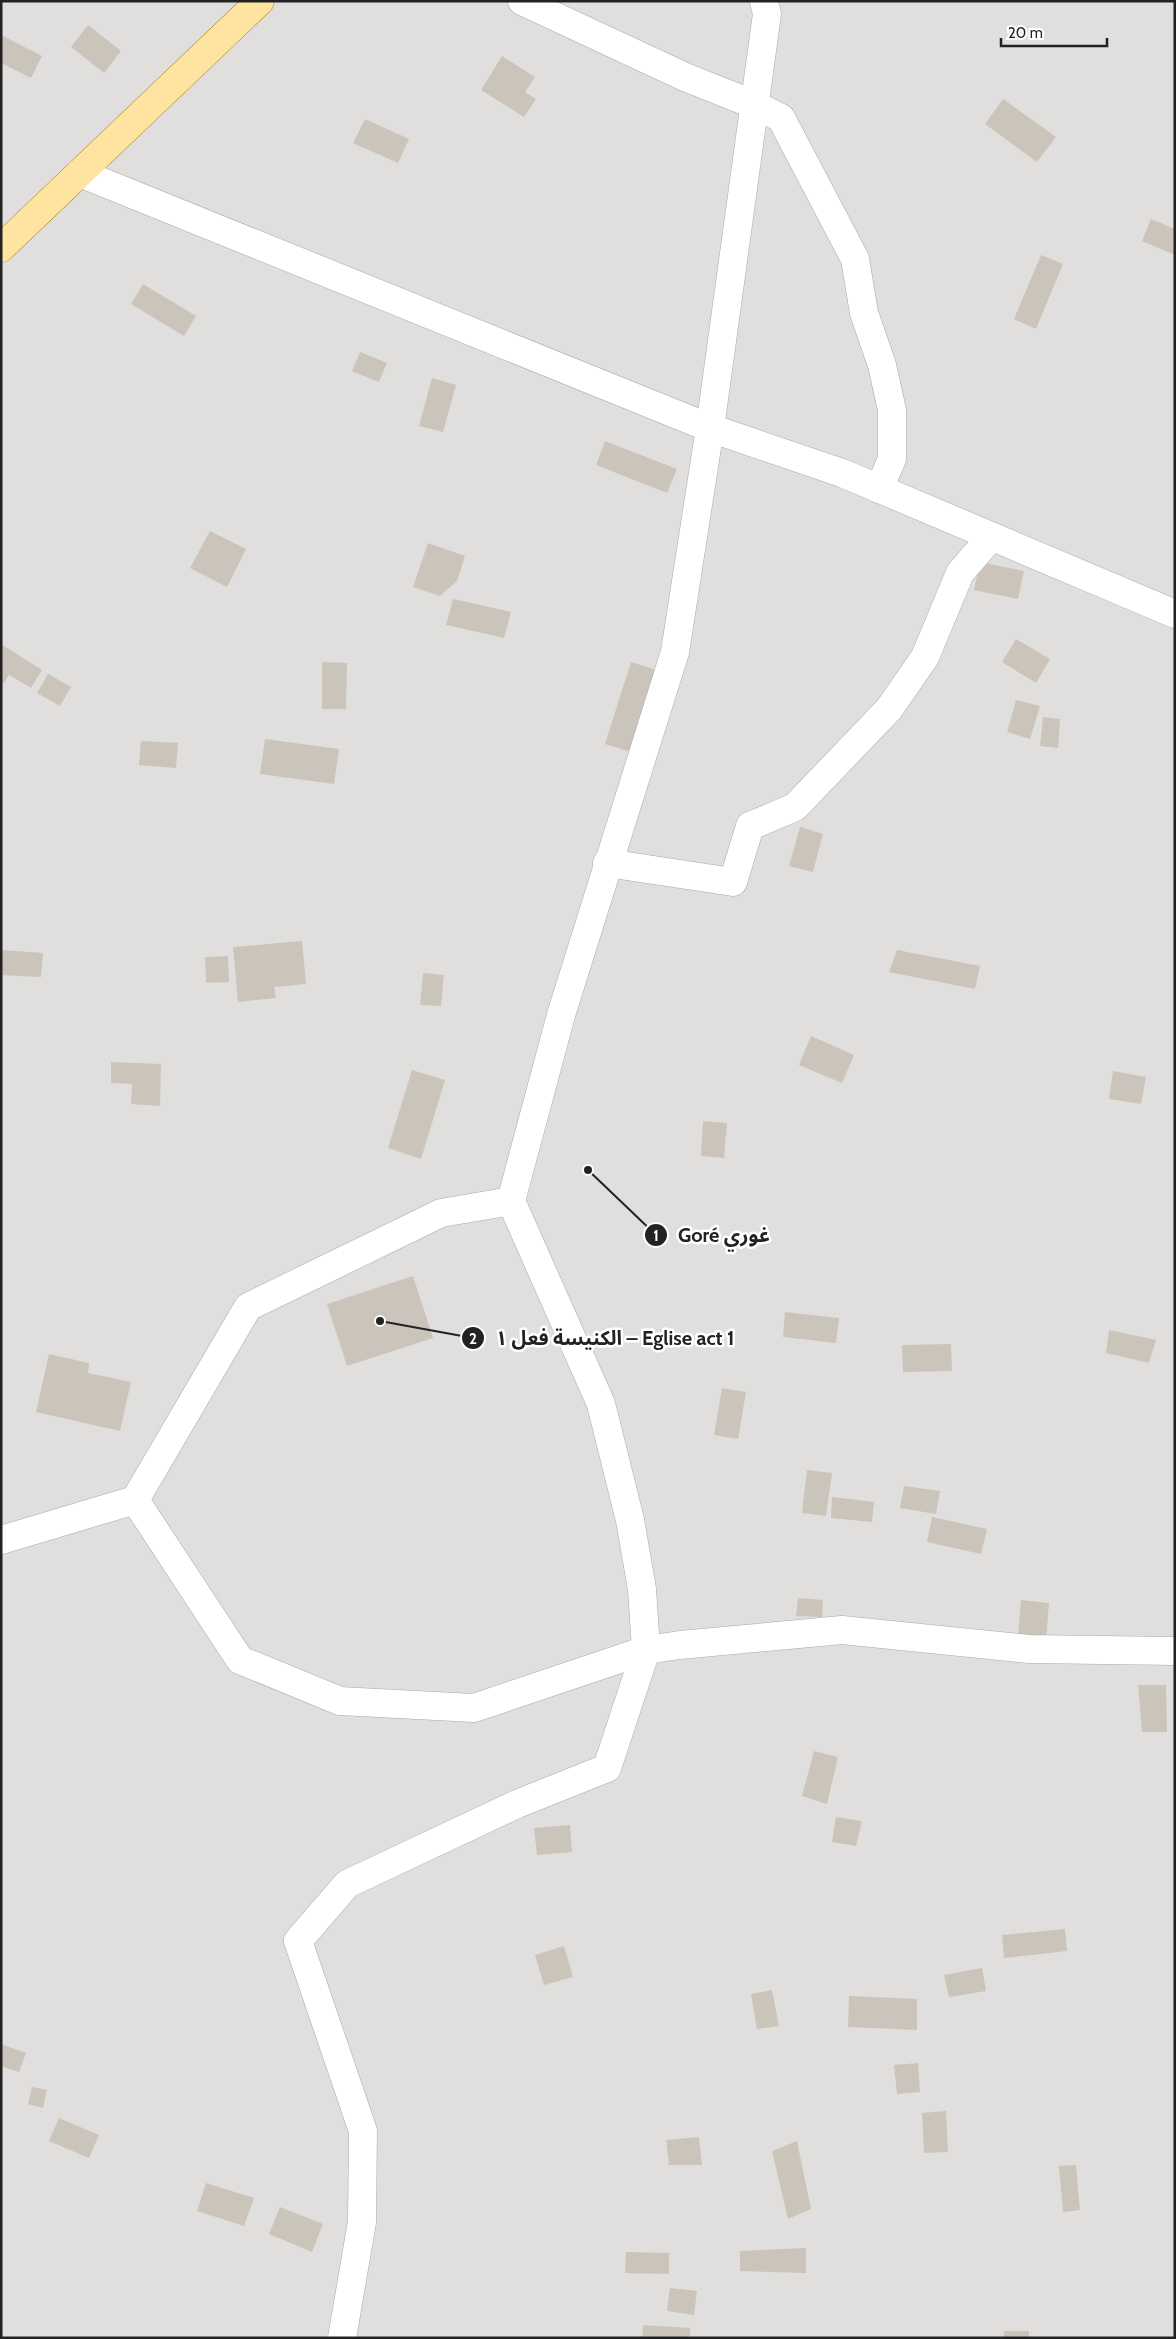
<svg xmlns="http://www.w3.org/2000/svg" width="1176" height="2339" font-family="Cabin,'Noto Sans Arabic',sans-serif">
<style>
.residential{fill:#e0dfde}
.building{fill:#cbc4ba}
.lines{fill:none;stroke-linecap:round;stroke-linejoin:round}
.minor-casing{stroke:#a9a9a9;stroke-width:29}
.primary-casing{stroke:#9f8000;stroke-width:29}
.minor{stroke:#fff;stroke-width:28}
.primary{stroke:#ffe3a0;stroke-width:28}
.leader{fill:none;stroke:#222;stroke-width:2}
.callout-dot{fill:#222;stroke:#fff;stroke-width:2}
.mark-label{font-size:15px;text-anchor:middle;font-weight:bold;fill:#fff}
.callout-label{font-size:20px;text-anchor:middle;font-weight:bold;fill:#222;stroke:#fff;stroke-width:5;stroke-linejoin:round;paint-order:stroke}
</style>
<rect width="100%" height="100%" fill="#f2f0e8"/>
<!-- residential -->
<rect class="residential" x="1" y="1" width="1174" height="2337"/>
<!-- building -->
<g class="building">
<polygon points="88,25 121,51 104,73 71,47"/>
<polygon points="1,35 42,56 31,78 1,63"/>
<polygon points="502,56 535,77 525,92 536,99 524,117 481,90"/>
<polygon points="1003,99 1056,137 1037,162 985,124"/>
<polygon points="365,119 409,139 398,163 353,143"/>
<polygon points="1151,219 1175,229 1175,255 1142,241"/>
<polygon points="1041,255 1063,264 1036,329 1014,319"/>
<polygon points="143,284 196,316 184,336 131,304"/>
<polygon points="360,352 387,363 379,382 352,371"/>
<polygon points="432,378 456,385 443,432 419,426"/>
<polygon points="605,441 677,469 667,493 596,465"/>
<polygon points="210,531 246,549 227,587 190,568"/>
<polygon points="428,543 465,556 457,581 440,596 413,587"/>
<polygon points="980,562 1024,571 1018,599 974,590"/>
<polygon points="453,599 511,612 504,638 446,625"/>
<polygon points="1016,639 1050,659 1036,683 1002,662"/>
<polygon points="1,644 42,670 31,688 9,675 1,687"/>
<polygon points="322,662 347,663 346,709 322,709"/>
<polygon points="631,662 663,672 637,754 605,744"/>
<polygon points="48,674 71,687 60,706 37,693"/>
<polygon points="1016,700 1040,706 1030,739 1007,732"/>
<polygon points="1043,717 1060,719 1058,748 1040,746"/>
<polygon points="265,739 339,749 334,784 260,774"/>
<polygon points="141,741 178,743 176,768 139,765"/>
<polygon points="800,827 823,834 813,872 789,866"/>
<polygon points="302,941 306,984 274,987 276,998 238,1002 233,947"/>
<polygon points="1,950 43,953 41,977 1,975"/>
<polygon points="897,950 980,966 975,989 889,972"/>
<polygon points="228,956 229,982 206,983 205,957"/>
<polygon points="423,973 444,975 441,1006 420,1005"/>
<polygon points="811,1036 854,1055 842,1083 799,1065"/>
<polygon points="111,1062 161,1064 160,1106 131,1104 132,1084 111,1083"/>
<polygon points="412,1070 445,1080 421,1159 388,1148"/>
<polygon points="1113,1071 1146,1077 1141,1104 1109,1099"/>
<polygon points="703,1121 727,1123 724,1158 701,1156"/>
<polygon points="413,1276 433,1338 347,1366 327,1304"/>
<polygon points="785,1312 839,1318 836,1343 783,1337"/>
<polygon points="1109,1330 1156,1340 1149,1363 1106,1353"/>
<polygon points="951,1344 952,1371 903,1372 902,1345"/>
<polygon points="49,1354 89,1363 88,1373 131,1382 120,1431 36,1412"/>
<polygon points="722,1388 746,1392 738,1439 714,1435"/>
<polygon points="807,1470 832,1473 826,1516 802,1513"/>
<polygon points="904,1486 940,1491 936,1514 900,1508"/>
<polygon points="832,1497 874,1502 872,1522 831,1518"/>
<polygon points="932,1517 987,1529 981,1554 927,1542"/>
<polygon points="798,1598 823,1600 822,1617 796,1616"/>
<polygon points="1021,1600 1049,1603 1046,1639 1018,1636"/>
<polygon points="1138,1685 1166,1685 1167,1732 1142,1732"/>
<polygon points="814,1751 838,1757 827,1804 802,1796"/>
<polygon points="836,1817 862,1821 856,1846 832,1842"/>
<polygon points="570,1825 572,1852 537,1855 534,1828"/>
<polygon points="1065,1929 1067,1951 1004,1958 1002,1935"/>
<polygon points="564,1946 573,1977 544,1985 535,1955"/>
<polygon points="982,1968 986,1991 949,1997 944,1975"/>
<polygon points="772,1990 779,2026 757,2029 751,1994"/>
<polygon points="849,1996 917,1999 917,2030 848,2027"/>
<polygon points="1,2044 26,2053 19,2072 1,2066"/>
<polygon points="918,2063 920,2092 897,2094 894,2065"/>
<polygon points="32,2087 47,2090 43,2108 28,2104"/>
<polygon points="946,2111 948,2152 924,2153 922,2113"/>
<polygon points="59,2118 99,2135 89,2158 49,2141"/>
<polygon points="699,2137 702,2165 669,2165 666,2140"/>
<polygon points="797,2141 811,2209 788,2219 772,2151"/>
<polygon points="1076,2165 1080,2210 1063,2212 1059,2166"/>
<polygon points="206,2183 254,2198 244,2226 197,2211"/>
<polygon points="280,2207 323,2224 312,2252 269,2234"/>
<polygon points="806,2248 806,2273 740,2271 740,2251"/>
<polygon points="626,2252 669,2253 669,2274 625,2273"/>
<polygon points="670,2288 697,2291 694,2315 667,2311"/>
<polygon points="643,2325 690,2328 690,2338 642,2338"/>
<rect x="1004" y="2331" width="25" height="7"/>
</g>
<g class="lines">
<!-- minor casing -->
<g class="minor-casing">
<g id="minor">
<polyline points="522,1 685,77 755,105 781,118 855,259 864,313 882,365 892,410 892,459 879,489"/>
<polyline points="80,173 710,428 842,473 1175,614"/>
<polyline points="607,863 733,882 750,826 795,807 889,709 925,657 960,573 991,537"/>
<polyline points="135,1500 240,1660 340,1701 474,1708 646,1650 680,1645 842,1630 1029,1649 1175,1651"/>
<polyline points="1,1540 135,1500 248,1307 441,1213 511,1201 561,1015 675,652 710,428 767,14 764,1"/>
<polyline points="342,2338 362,2222 363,2131 298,1941 347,1884 517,1804 607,1768 646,1650 642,1589 630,1520 601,1404 511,1201"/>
</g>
</g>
<!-- primary casing -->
<g class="primary-casing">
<polyline id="primary" points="1,248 260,1"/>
</g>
<!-- minor -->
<use href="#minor" class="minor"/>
<!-- primary -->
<use href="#primary" class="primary"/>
</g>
<!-- callouts -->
<path class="leader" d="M588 1170L656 1235M380 1321L473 1338"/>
<g class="callout-dot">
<circle cx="588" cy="1170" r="5"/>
<circle cx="380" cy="1321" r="5"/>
<circle cx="656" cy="1235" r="12"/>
<circle cx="473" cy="1338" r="12"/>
</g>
<g class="mark-label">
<text x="656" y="1241">1</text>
<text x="473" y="1344">2</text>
</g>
<g class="callout-label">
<text x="724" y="1242">Goré غوري</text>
<text x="615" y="1345">الكنيسة فعل ۱ – Eglise act 1</text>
</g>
<!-- border -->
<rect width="1176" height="2339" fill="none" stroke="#222222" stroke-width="5"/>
<!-- scale -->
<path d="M1001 38v8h106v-8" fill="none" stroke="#222222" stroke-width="2.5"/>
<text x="1008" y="38" font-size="15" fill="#222222" stroke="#ffffff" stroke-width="4" paint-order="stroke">20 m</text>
</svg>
